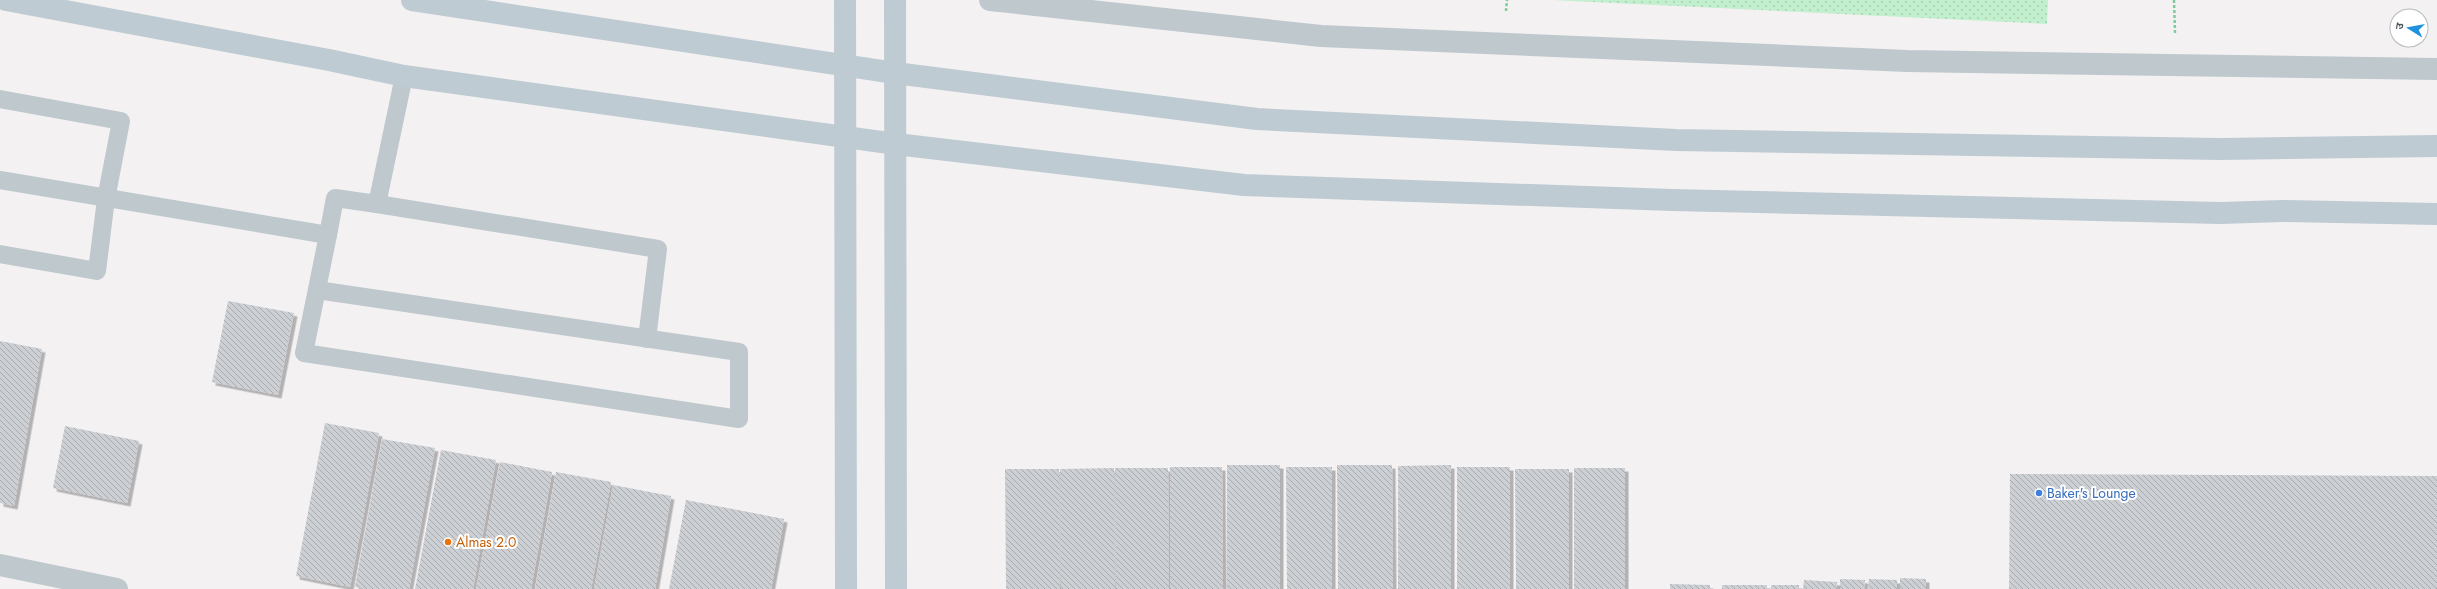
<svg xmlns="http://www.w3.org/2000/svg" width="2437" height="589" font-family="Jost,'Noto Sans Devanagari',sans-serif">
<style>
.garden{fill:url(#garden-dots)}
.building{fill:url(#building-back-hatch);filter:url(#shadow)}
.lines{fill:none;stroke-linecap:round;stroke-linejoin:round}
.path{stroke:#7bcc98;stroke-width:2.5;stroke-dasharray:3 2;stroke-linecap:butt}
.lane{stroke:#bec8cd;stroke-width:18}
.street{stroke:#bec8cd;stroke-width:22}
.secondary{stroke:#becbd2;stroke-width:22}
.shop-dot{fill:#3f7fe0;stroke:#fff;stroke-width:1.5}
.food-dot{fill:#e8710a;stroke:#fff;stroke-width:1.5}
.labels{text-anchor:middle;stroke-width:4;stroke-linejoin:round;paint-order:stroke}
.shop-label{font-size:14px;fill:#366cbe;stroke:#fff;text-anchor:start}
.food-label{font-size:14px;fill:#c56008;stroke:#fff;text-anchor:start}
</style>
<defs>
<pattern id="garden-dots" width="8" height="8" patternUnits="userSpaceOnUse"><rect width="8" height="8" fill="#c2efcd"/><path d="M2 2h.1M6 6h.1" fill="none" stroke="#a8cfb2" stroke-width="1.8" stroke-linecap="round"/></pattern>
<pattern id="building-back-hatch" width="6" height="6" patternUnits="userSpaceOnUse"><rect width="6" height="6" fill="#cccfd3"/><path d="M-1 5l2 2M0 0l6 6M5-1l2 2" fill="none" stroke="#a8abae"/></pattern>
<filter id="shadow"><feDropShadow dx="3.5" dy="3.5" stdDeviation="0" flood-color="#0004"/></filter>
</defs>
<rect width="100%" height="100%" fill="#f4f1f2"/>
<!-- garden -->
<polygon class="garden" points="1552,0 2048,0 2047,24"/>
<!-- building -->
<g class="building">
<polygon points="228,301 294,313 278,395 212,382"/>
<polygon points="0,341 42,349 14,506 0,503"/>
<polygon points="325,423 379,433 350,587 296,576"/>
<polygon points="65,426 139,441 127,503 53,488"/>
<polygon points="382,439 435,448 409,589 368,589 355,587"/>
<polygon points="441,450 496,460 473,589 415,589"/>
<polygon points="500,462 552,472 531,589 476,589"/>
<rect x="1227" y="465" width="53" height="124"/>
<polygon points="1337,465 1392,465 1393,589 1338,589"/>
<polygon points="1451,465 1451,589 1398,589 1398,466"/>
<polygon points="1170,467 1222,467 1223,589 1170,589"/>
<polygon points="1286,467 1332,467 1332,589 1287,589"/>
<rect x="1457" y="467" width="53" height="122"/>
<polygon points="1114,468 1115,589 1061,589 1060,469"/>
<polygon points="1115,468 1168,468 1169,589 1116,589"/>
<rect x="1574" y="468" width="51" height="121"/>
<polygon points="1005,469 1059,469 1060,589 1006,589"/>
<polygon points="1515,469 1569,469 1569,589 1516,589"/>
<polygon points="556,472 611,482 591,589 535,589"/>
<polygon points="2010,474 2437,476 2437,589 2009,589"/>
<polygon points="613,485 671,496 655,589 594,589"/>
<polygon points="686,500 784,519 771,589 669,589"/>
<polygon points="1900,578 1926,579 1926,589 1900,589"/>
<polygon points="1840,579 1865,580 1864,589 1840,589"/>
<polygon points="1869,579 1897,580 1897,589 1868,589"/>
<polygon points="1804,580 1837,582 1837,589 1803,589"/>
<polygon points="1670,584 1710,585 1710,589 1670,589"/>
<rect x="1722" y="585" width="45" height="4"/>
<rect x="1771" y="585" width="28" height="4"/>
</g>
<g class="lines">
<!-- path -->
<g class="path">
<polyline points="2174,0 2175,33"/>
<polyline points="1506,11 1507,0"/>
</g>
<!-- lane -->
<g class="lane">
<polyline points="0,99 121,121 106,199 97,271 0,254"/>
<polyline points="0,180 328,235 335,198 377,204 404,76"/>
<polyline points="377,204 658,249 647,339"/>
<polyline points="317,290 739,352 739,419 304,353 328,235"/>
</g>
<!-- street -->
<g class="street">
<polyline points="990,0 1321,36 1907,61 2437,69"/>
<polyline points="0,565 117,589"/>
</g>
<!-- secondary -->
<g class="secondary">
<polyline points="6,0 329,60 404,76 896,144 1244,185 1672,200 2220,213 2283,211 2437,214"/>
<polyline points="412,0 895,73 1257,119 1676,140 2221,149 2437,146"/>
<polyline points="845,0 846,589"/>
<polyline points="895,0 896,589"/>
</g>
</g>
<!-- markers -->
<circle class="shop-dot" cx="2039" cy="493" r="4"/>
<circle class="food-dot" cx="448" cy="542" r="4"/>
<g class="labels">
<!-- shop labels -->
<g class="shop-label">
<text x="2047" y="498">Baker's Lounge</text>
</g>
<!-- food labels -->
<g class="food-label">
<text x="456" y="547">Almas 2.0</text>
</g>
</g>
<!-- north arrow -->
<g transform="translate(2409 28) rotate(281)"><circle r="19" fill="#ffffff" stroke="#b7bcbf"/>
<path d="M0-3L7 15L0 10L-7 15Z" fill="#2091df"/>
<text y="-6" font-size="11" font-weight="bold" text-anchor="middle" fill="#4a585e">उ</text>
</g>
</svg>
